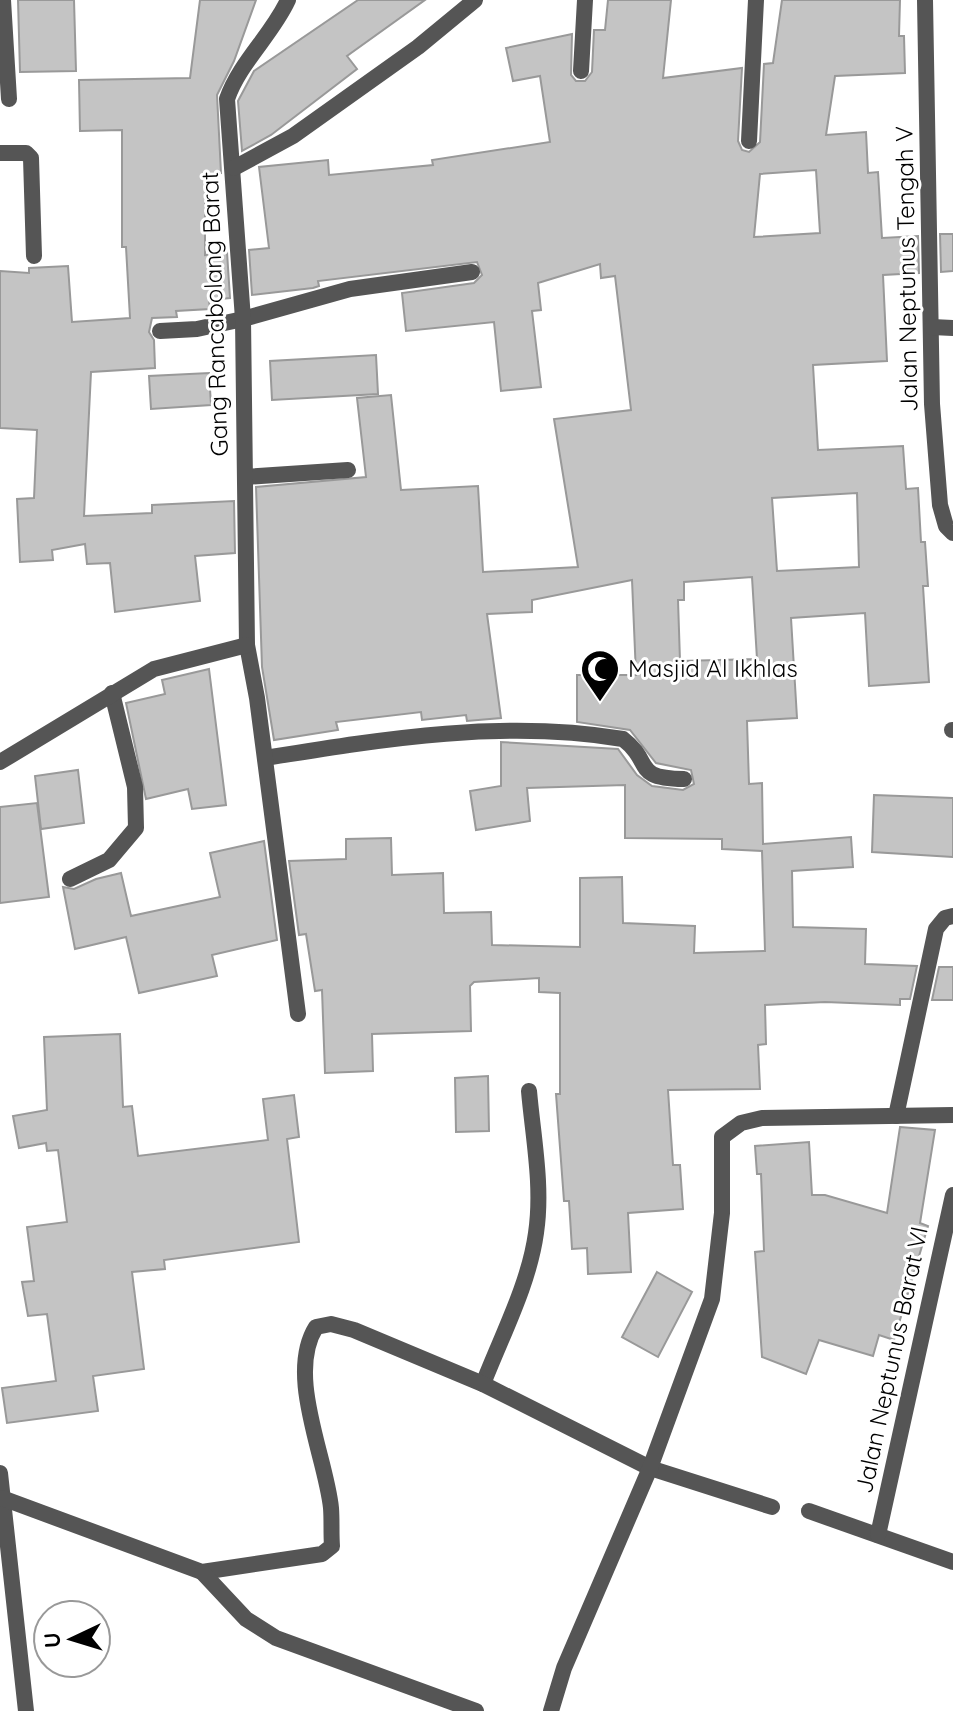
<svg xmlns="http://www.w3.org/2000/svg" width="953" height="1711" font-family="Quicksand,sans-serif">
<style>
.building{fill:#c4c4c4;stroke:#999;stroke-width:2;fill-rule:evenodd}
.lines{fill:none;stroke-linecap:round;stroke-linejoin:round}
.lane{stroke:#555;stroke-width:16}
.street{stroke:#555;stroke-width:16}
.labels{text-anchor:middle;stroke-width:6;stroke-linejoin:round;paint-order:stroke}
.street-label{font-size:24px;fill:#000;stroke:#fff}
.poi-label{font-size:24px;fill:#000;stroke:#fff;text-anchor:start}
</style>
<rect width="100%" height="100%" fill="#fff"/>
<!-- building -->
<g class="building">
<polygon points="18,0 74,0 76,71 20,72"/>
<polygon points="200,0 256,0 234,61 217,95 221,173 205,174 205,255 227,252 230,298 209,300 210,309 176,311 177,317 152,318 149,332 154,340 155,368 91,372 84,516 152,513 152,505 234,501 235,553 195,556 200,601 115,612 110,563 87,564 85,544 52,550 53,560 20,562 17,499 34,498 37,430 0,428 0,271 29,273 29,268 68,266 72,322 130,318 126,247 122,247 122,130 80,131 79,80 190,78"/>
<polygon points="358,0 425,0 347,56 357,69 271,135 242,151 238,101 254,71"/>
<path d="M 608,0 L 671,0 L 663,78 L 742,68 L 738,141 L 742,150 L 749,152 L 760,142 L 764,64 L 773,63 L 782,0 L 900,0 L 899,36 L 904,36 L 905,73 L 835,76 L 826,135 L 866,132 L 868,173 L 878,172 L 882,238 L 918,236 L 919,273 L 883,275 L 887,361 L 813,365 L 818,450 L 903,446 L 906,489 L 918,488 L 921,542 L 925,542 L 928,586 L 923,586 L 929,682 L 869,686 L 865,613 L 791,618 L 797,718 L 747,721 L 749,784 L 762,783 L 763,844 L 851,837 L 853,867 L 792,871 L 793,927 L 866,929 L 865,964 L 917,966 L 910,999 L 900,999 L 900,1005 L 825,1002 L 765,1005 L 766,1044 L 758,1045 L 760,1089 L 668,1090 L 673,1165 L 680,1165 L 683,1209 L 628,1213 L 631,1272 L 588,1274 L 587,1248 L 572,1249 L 569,1201 L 564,1201 L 556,1094 L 560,1094 L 560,993 L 539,992 L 539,978 L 474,982 L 470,986 L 471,1031 L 372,1034 L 373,1071 L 325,1073 L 322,990 L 315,991 L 306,934 L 299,935 L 289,861 L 346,859 L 346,839 L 391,838 L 392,875 L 443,873 L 444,913 L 491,912 L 492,945 L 580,947 L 580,878 L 622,877 L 623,923 L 695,926 L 694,953 L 765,951 L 762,851 L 722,849 L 722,839 L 625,838 L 625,785 L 527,788 L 530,821 L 476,830 L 470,791 L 501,786 L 501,742 L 618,749 L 637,775 L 652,786 L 683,790 L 694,784 L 691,770 L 656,763 L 630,730 L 577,722 L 577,675 L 636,675 L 632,580 L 532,600 L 532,612 L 487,614 L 501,718 L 467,721 L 466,715 L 422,720 L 421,712 L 336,722 L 338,730 L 274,740 L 262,667 L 256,487 L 366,477 L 357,398 L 391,395 L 401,490 L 478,486 L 483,572 L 578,567 L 554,419 L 631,410 L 615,276 L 601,278 L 600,264 L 538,283 L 541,310 L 532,311 L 541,387 L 501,391 L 494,322 L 406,331 L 402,293 L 474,283 L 482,275 L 477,262 L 318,281 L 319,286 L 313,288 L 252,295 L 249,250 L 269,248 L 259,167 L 328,160 L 329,175 L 433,165 L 432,160 L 550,142 L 540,76 L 513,81 L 506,48 L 572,34 L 571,75 L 576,81 L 585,81 L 592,72 L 594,30 L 605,30 ZM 816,170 L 820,233 L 754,237 L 760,174 ZM 857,493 L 859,567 L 777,571 L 772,498 ZM 752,577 L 757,659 L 680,661 L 678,600 L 684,600 L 684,582 Z"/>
<polygon points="940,234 953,234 953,271 941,272"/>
<polygon points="376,355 378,394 272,400 270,361"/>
<polygon points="209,373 211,405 151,409 149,376"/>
<polygon points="209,669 226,805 192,809 188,789 146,799 126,703 165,694 162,680"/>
<polygon points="78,770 84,823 41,829 35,776"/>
<polygon points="874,795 953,798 953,857 872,852"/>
<polygon points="37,803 49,897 0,903 0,807"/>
<polygon points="264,841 277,940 212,955 217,976 139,993 126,937 75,949 63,887 74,889 96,879 121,873 131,916 220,897 210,853"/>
<polygon points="939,967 953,967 953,1000 932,1000"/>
<polygon points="120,1034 123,1107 132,1106 138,1156 268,1140 263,1099 294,1095 299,1137 287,1139 299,1242 164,1260 165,1269 132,1272 144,1369 93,1376 98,1411 7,1423 2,1388 56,1381 47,1314 28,1316 22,1282 34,1281 27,1227 67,1222 58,1150 47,1151 46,1143 19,1148 13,1116 47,1110 44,1037"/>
<polygon points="488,1076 489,1131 456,1132 455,1078"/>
<polygon points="900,1127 935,1130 920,1223 928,1226 894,1340 879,1335 873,1356 819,1340 806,1374 762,1357 755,1252 764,1251 761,1174 757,1174 755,1146 809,1142 812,1195 825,1195 887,1213"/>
<polygon points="657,1272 692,1292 658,1357 622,1337"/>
</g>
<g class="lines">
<!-- lane -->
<g class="lane">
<polyline points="160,331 197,329 243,319 350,289 472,272"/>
<polyline points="245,477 348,470"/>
<path d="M 265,758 C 383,739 504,719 623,739 C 654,763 631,778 684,779"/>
<polyline points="70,879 109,860 136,828 135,787 112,693"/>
</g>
<!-- street -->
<g class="street">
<polyline points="3,0 9,99"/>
<path d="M 288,0 C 272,35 240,62 227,99 L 243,319 L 247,645 L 257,698 L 298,1014"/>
<polyline points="925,0 932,404 940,505 946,526 953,533"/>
<polyline points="581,71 585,0"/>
<polyline points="749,141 756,0"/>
<polyline points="0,153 26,153 31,158 34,256"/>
<polyline points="234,168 293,136 418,47 475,0"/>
<polyline points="932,327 953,328"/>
<polyline points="952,730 953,730"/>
<polyline points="0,762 154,669 247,645"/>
<polyline points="896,1116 936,929 945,918 953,916"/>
<path d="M 483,1384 C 502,1335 529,1284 536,1233 C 543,1186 533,1137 529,1091"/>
<polyline points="0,1473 26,1711"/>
<path d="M 2,1498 L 202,1572 L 322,1554 L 332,1546 C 331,1533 332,1521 331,1508 C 326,1457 286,1375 316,1327 L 331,1324 L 354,1330 L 483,1384 L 650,1468 L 772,1507"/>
<polyline points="809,1511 953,1562"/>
<polyline points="878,1535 953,1195"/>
<polyline points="202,1572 246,1619 276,1638 476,1711"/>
<polyline points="551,1711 564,1668 650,1468 712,1299 722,1213 722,1137 741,1123 762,1118 953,1115"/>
</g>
</g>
<!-- icons -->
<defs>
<g id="mosque-pin" transform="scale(2)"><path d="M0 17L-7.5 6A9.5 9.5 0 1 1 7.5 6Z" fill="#000" stroke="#fff"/><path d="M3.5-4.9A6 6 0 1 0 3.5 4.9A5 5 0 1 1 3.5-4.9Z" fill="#fff"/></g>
</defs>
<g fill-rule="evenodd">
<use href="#mosque-pin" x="600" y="669"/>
</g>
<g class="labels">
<!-- street labels -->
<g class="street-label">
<text transform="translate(907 269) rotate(-91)" y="8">Jalan Neptunus Tengah V</text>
<text transform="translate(215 314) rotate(-92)" y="8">Gang Rancabolang Barat</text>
<text transform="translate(892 1360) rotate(-78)" y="8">Jalan Neptunus Barat VI</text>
</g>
<!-- poi labels -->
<g class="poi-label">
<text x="628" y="677">Masjid Al Ikhlas</text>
</g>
</g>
<!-- north arrow -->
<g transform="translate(72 1639) rotate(266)"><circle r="38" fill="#ffffff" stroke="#999999" stroke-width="2"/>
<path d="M0-6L14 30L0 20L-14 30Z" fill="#000000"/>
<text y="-12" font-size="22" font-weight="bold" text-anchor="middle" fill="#000000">U</text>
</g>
</svg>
